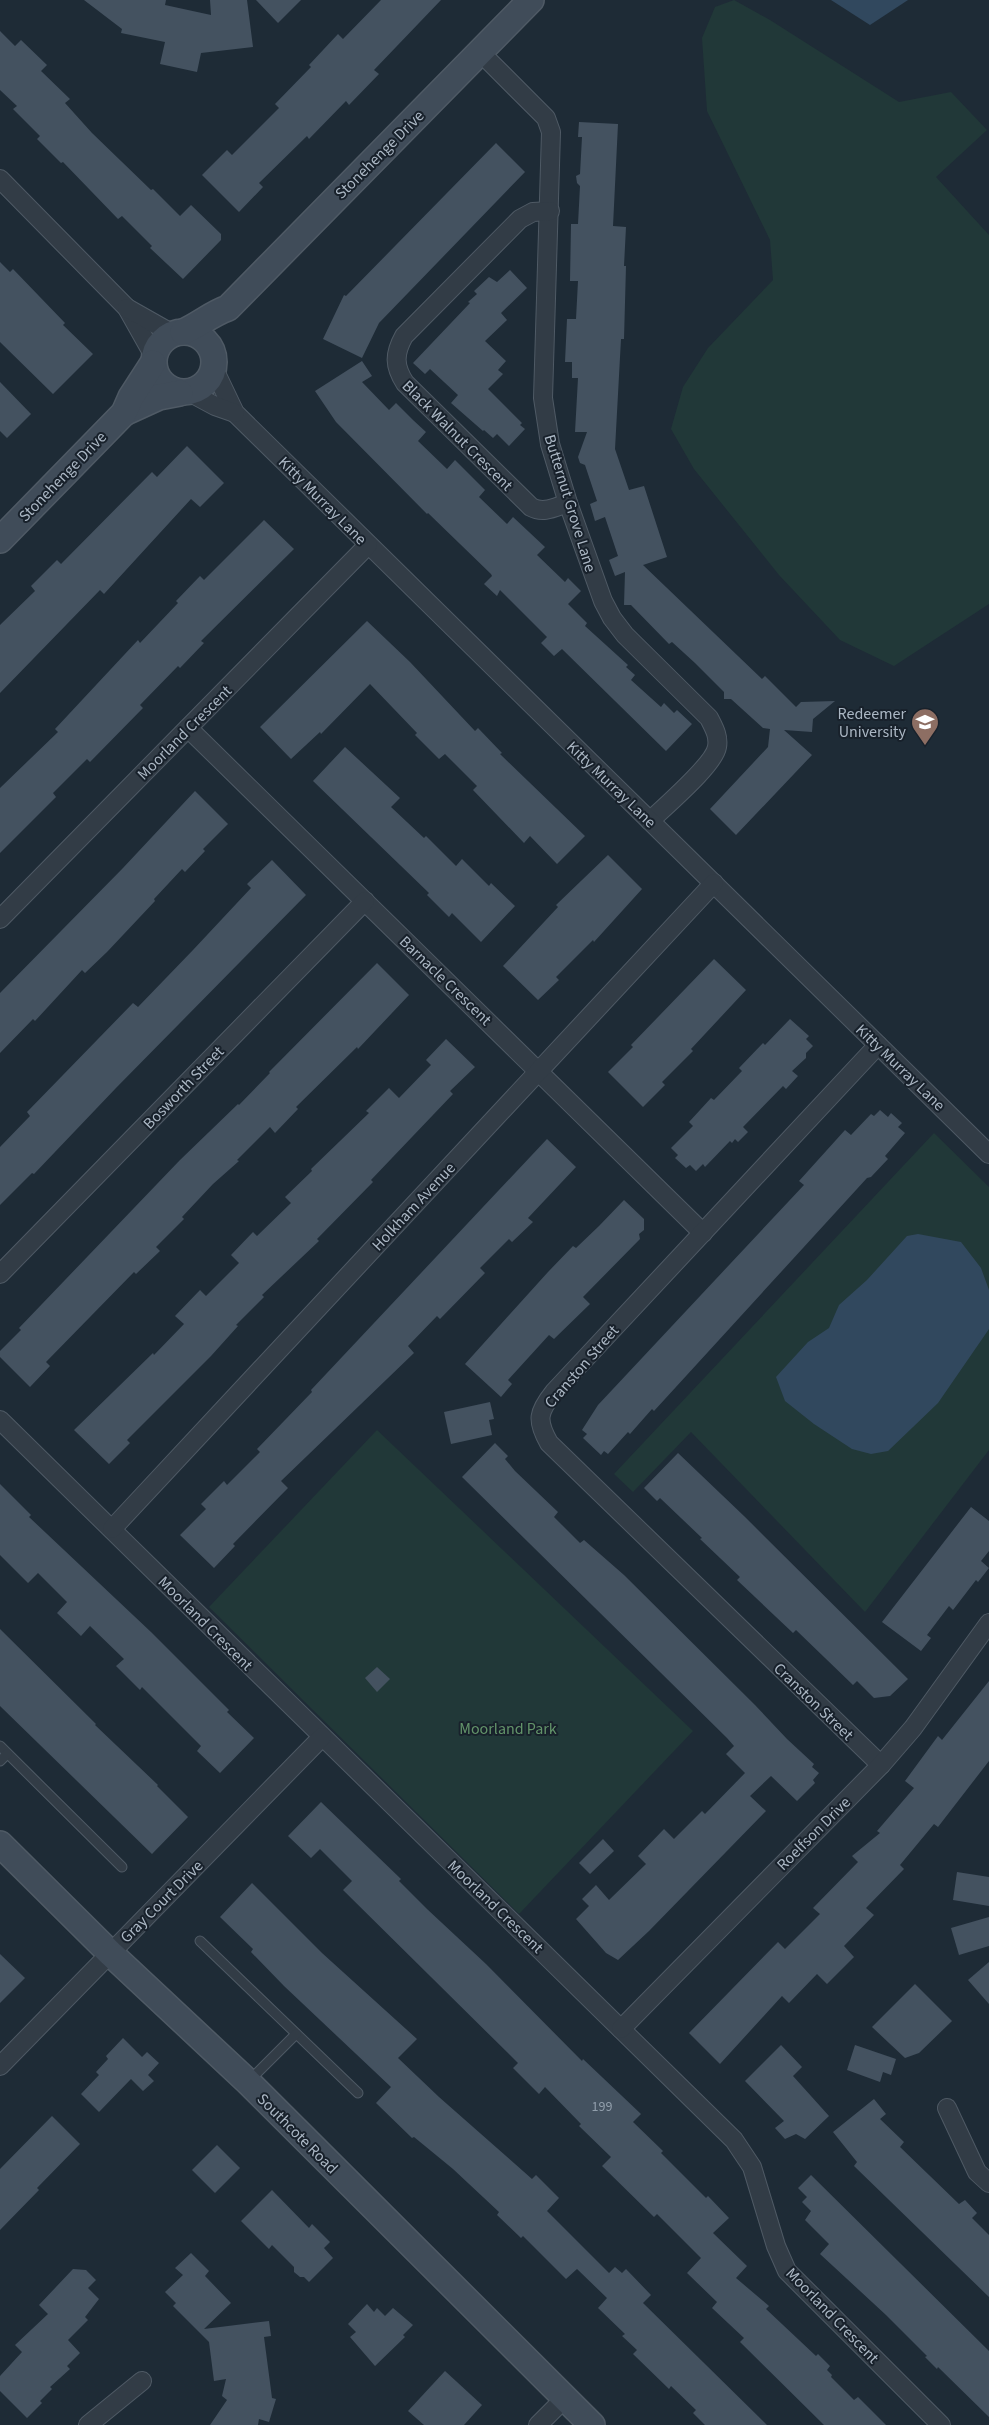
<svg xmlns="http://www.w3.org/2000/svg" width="989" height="2425" font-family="'Source Sans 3',sans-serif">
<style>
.green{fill:#213838}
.water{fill:#31485e}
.building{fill:#445260}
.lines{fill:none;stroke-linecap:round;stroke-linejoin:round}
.lane-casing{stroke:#4f5a65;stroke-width:11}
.street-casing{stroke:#4f5a65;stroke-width:20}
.secondary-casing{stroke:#4f5a65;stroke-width:28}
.lane{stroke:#323c46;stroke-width:9}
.street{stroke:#323c46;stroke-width:18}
.secondary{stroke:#404c59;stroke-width:25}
.labels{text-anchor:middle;stroke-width:4;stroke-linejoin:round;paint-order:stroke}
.number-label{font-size:14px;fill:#919eab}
.street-label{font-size:16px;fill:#abb7c4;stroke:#18212b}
.poi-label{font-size:16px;fill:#abb7c4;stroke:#18212b;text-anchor:end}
.park-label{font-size:16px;fill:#63946a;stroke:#18212b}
</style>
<rect width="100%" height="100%" fill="#1e2b36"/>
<!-- green -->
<g class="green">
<polygon points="734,0 770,20 899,102 951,92 987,130 936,177 989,235 989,604 894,666 840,640 779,575 694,469 671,429 683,387 708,348 773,280 770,240 707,111 702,38 715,7"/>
<polygon points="934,1133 989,1187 989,1450 865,1612 691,1432 633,1492 614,1474"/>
<polygon points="377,1430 693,1731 519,1914 209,1607"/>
</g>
<!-- water -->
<g class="water">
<polygon points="831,0 908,0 870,25"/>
<polygon points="918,1234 961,1242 981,1268 989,1290 989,1329 938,1403 888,1451 871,1454 852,1449 814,1424 785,1401 776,1377 808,1342 829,1328 839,1305 867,1280 907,1236"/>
</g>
<!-- building -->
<g class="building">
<polygon points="84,0 166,0 165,5 211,15 210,0 247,0 253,47 201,53 197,72 160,64 165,42 121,33 122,29"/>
<polygon points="256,0 301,0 278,23"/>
<polygon points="381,0 441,0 374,70 379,74 349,105 346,101 309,139 307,136 259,183 263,187 239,212 202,175 227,150 232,155 279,108 275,104 311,67 309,65 338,34 343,39"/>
<polygon points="0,31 15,46 21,40 47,65 41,71 70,99 65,103 92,133 151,190 153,189 180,216 191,205 221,234 221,240 183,279 150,248 152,246 122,216 118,219 63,162 61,163 37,139 40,136 13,109 17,106 0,90"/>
<polygon points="579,122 618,124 613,226 626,227 624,266 626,266 624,339 621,339 615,449 629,490 644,486 667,557 643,565 762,679 765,676 796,707 801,702 835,701 813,719 812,732 784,730 812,755 736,835 710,809 768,747 770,729 763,728 731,699 724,699 724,692 695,663 672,642 669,644 631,605 624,605 625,572 615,576 609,560 618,556 605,517 595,521 590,504 597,501 585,465 580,463 578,457 587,432 575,432 578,378 572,378 572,362 565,362 567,319 576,319 578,281 570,281 571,224 578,224 580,186 577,183 576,176 580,174 582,137 578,137"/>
<polygon points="496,143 525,172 379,323 362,358 323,339 344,295 346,296"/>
<polygon points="0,262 10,272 13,269 65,323 63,325 93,354 53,394 0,342"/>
<polygon points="510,270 527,288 501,313 507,320 485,341 506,361 498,370 503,374 488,389 522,423 520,425 525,429 509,446 497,434 493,438 484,430 483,431 451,403 458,395 430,369 425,374 413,363 470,303 468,302 477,294 474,291 489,277 497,282"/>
<polygon points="362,361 372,376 362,382 389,410 396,403 413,420 426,432 418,441 447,469 455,460 485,490 479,497 507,524 513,517 545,547 537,555 565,582 568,578 581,591 568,604 587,623 585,626 628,665 626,667 635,675 631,680 661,707 664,703 674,713 677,710 692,724 666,751 562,649 554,656 541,643 547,637 500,590 497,596 484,584 492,576 491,574 428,513 427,514 336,422 315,391"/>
<polygon points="0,382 31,414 7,438 0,431"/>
<polygon points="187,446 224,483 200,507 191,499 104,594 100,590 0,693 0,625 35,591 31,586 57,560 61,564 152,472 157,477"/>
<polygon points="264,520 294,549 201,641 204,643 180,668 178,666 140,705 143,708 90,762 87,759 53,793 56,797 0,853 0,788 58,732 55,729 138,640 140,643 178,603 176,601 200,576 204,580"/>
<polygon points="367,621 410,662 475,731 478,728 502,753 500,754 585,836 557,864 530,836 524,843 473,790 477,786 445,754 439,759 415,735 417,733 370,684 321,734 320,732 291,759 260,727"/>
<polygon points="345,747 400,798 391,807 424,838 426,836 456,866 462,859 489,886 491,883 515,906 481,942 452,913 449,917 427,895 429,893 313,781"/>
<polygon points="195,791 228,824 203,849 205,851 185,872 182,869 154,899 155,901 107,952 85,973 82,970 35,1021 33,1019 0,1053 0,993 123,868"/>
<polygon points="608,855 642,889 594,942 593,940 556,977 559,980 538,1000 503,966 558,907 556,905"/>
<polygon points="272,860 306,895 116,1088 34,1174 32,1173 0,1205 0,1147 30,1116 27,1112 133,1003 138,1007 193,950 251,888 247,884"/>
<polygon points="714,959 746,990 691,1049 693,1051 662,1082 665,1085 643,1107 608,1072 633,1047 631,1045"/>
<polygon points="377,963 409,995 358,1049 357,1047 296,1107 298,1109 275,1133 270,1127 237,1160 239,1161 213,1184 182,1217 184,1219 156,1247 160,1251 136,1274 134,1272 46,1362 50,1366 30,1387 0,1357 0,1351 21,1330 19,1328 180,1160 238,1104 239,1105 270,1073 269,1072"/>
<polygon points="790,1019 809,1036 806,1039 813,1046 806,1053 806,1058 792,1071 798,1076 786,1089 783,1086 743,1127 748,1132 738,1142 735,1139 732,1143 730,1141 705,1167 703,1164 696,1171 690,1165 686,1168 675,1158 678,1155 671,1148 693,1126 689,1122 711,1098 714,1100 742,1071 739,1068 763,1043 765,1045"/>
<polygon points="446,1039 475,1067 450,1091 453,1094 371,1180 373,1182 317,1239 319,1241 262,1295 264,1297 236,1325 238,1326 211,1356 127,1440 130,1443 109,1464 74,1430 153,1353 154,1355 184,1324 175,1316 200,1290 206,1296 239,1263 231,1255 253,1232 257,1236 291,1203 285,1197 312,1171 311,1169 369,1113 366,1111 389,1088 399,1098 431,1065 426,1060"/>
<polygon points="880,1110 888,1117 891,1113 902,1123 898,1127 905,1133 885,1156 888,1159 871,1177 867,1178 654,1411 652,1409 630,1434 628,1432 608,1454 604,1451 601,1455 583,1438 587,1434 582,1430 598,1405 804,1185 799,1181 845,1130 851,1135 871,1114 874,1116"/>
<polygon points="547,1139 576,1167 528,1218 533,1222 512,1242 509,1239 480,1268 485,1273 440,1319 437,1316 408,1346 414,1353 281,1481 288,1488 233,1544 235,1546 214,1568 180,1535 206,1509 201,1504 224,1481 227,1485 260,1452 257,1449 312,1392 311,1390"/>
<polygon points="624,1200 644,1219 644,1230 639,1234 640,1239 583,1297 590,1304 554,1339 549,1335 508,1380 512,1384 501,1397 465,1364 548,1272 573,1246 576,1248 599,1226"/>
<polygon points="490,1402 494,1419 489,1420 492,1435 451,1444 444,1412"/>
<polygon points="495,1443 508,1456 505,1459 515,1471 558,1512 554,1517 580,1543 584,1540 624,1575 755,1705 787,1739 814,1764 812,1767 819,1773 813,1780 815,1783 797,1801 771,1776 750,1796 766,1811 649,1931 618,1960 606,1953 576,1919 589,1906 582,1899 596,1885 609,1900 646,1864 638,1856 664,1829 674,1839 702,1811 705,1814 745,1773 726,1754 734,1746 727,1738 462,1477"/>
<polygon points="678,1453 744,1516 908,1679 890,1696 874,1698 857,1681 853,1685 796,1630 793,1633 737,1580 740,1577 700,1539 702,1538 660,1498 657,1501 644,1488"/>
<polygon points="0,1484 31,1515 29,1517 151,1632 229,1710 227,1712 254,1738 220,1773 197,1751 201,1746 142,1687 140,1690 116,1666 124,1659 90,1626 81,1636 57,1613 67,1602 38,1573 28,1583 0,1555"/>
<polygon points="971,1507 989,1521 989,1551 981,1561 989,1568 978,1582 976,1580 953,1610 949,1606 927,1635 931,1638 921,1651 882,1622"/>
<polygon points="0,1629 96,1724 95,1725 158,1785 157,1786 188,1817 152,1854 0,1706"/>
<polygon points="377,1667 390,1679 377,1692 365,1678"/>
<polygon points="989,1681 989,1761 938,1827 934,1824 900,1865 904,1869 866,1908 874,1915 844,1946 854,1957 827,1984 817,1974 789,2003 782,1996 720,2064 689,2033 778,1942 785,1949 820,1914 813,1908 858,1862 852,1856 880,1833 877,1831 914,1788 905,1781 938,1736 942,1740"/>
<polygon points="321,1802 401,1879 399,1881 427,1909 486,1964 582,2061 583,2059 641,2114 633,2122 663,2151 661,2153 706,2198 708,2196 729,2218 713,2233 747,2266 736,2278 769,2306 766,2309 816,2356 818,2354 830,2366 827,2370 832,2375 831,2377 854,2400 858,2397 886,2425 824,2425 740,2342 744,2338 712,2308 717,2302 687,2273 701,2258 657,2214 654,2217 602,2166 611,2157 579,2126 581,2124 545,2087 539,2094 513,2068 518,2063 343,1890 352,1881 320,1849 311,1858 288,1836"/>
<polygon points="603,1839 614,1851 590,1874 579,1863"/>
<polygon points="957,1872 989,1877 989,1906 953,1900"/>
<polygon points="252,1883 322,1953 417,2039 398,2058 439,2097 532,2179 536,2175 559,2198 547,2211 609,2273 615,2267 622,2273 626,2269 651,2295 643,2303 767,2425 705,2425 693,2413 696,2410 671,2386 669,2389 633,2354 637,2350 622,2336 625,2334 598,2308 607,2298 577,2269 566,2279 523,2236 521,2238 497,2215 499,2212 453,2169 414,2137 412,2138 376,2103 391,2087 284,1986 251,1952 253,1949 220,1917"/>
<polygon points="989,1917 989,1946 959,1955 951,1928"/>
<polygon points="0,1954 25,1978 0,2003"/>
<polygon points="989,1962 989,2004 968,1980"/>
<polygon points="915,1984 952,2021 919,2053 905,2058 872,2027"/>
<polygon points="123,2038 142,2057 147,2052 159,2063 148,2075 154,2081 143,2091 131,2079 99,2112 81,2094 99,2075 96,2072 108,2059 106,2056"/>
<polygon points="781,2045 802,2067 793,2076 829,2116 805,2139 796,2134 785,2139 775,2128 784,2121 745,2081"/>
<polygon points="855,2045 896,2059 891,2075 883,2072 880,2082 847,2070"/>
<polygon points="874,2099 886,2114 880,2119 904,2142 900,2147 959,2204 965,2200 977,2213 972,2218 989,2235 989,2297 854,2166 857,2162 833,2132"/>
<polygon points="52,2116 80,2144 37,2188 39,2190 0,2230 0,2169"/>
<polygon points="217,2145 240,2168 215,2193 192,2170"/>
<polygon points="811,2175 989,2351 989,2417 938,2367 937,2369 925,2357 927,2356 886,2315 820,2254 829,2244 805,2220 811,2211 802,2202 807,2197 798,2188"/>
<polygon points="272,2190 309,2228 312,2224 330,2242 324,2248 333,2258 309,2282 304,2277 300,2277 294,2272 294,2267 272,2245 269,2249 241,2221"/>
<polygon points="191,2253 209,2271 205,2276 231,2303 204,2329 269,2321 271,2336 264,2337 272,2398 276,2399 269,2422 259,2419 258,2425 210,2425 227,2400 222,2396 226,2379 214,2381 209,2342 173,2306 176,2303 165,2292 183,2275 175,2268"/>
<polygon points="73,2269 86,2270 96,2280 88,2288 99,2299 85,2317 88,2320 68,2340 80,2353 67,2366 70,2369 50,2387 52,2389 40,2401 42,2403 27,2418 0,2391 0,2376 22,2352 15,2345 48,2314 39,2305"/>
<polygon points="367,2304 374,2312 377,2308 385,2316 393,2308 413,2325 403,2335 405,2337 375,2366 350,2337 356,2332 348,2324"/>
<polygon points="445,2371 482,2405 464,2425 424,2425 408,2411"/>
</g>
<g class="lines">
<!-- lane casing -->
<g class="lane-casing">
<g id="lane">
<polyline points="0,1746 122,1867"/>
<polyline points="0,1761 7,1754"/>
<polyline points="200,1941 358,2093"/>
<polyline points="249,2081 296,2034"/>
</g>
</g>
<!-- street casing -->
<g class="street-casing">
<g id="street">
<path d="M 480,52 L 546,118 L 551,132 L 543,398 L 550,444 L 568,503 L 603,601 L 612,618 L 625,635 L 709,718 C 714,728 719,736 717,747 C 714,765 665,806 650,821"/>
<polyline points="0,179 127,308 154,356"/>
<path d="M 550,211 L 533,212 L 520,219 L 404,336 C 394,354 394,366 405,383 L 531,507 C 544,514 555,507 568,503"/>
<polyline points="127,308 173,334"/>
<polyline points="214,369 235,413 989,1154"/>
<polyline points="189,392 215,406 235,413"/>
<polyline points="188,728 703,1233"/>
<polyline points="0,919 368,545"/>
<path d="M 878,1045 L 554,1392 C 538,1412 536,1420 549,1443 L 881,1765"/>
<polyline points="0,1274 365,901"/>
<polyline points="0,1420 734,2140 752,2167 776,2246 787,2271 941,2425"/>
<polyline points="112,1529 714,883"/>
<polyline points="621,2029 881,1765 913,1728 989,1623"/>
<polyline points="0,2066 322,1737"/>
<polyline points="947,2108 977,2172 989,2183"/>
<polyline points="88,2425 142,2381"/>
<polyline points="538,2425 565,2398"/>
</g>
</g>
<!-- secondary casing -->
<g class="secondary-casing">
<g id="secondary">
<circle cx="184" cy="362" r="30"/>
<path d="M 183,332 C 199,325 211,314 228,308 L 531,0"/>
<polyline points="124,413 159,397 180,393"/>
<polyline points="0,540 124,413 131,397 153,363"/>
<polyline points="0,1844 110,1953 248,2082 592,2425"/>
</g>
</g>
<!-- lane -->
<use href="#lane" class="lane"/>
<!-- street -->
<use href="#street" class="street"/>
<!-- secondary -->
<use href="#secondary" class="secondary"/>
</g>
<!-- icons -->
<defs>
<g id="university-pin" transform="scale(1.4375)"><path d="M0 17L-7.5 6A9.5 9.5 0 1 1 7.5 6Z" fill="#8d6e63" stroke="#18212b"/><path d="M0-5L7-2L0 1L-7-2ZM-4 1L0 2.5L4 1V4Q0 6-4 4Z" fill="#fff"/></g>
</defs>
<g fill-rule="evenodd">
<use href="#university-pin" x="925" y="722"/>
</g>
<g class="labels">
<!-- number labels -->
<g class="number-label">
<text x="602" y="2111">199</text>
</g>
<!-- street labels -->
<g class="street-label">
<text transform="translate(379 154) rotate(-45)" y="6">Stonehenge Drive</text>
<text transform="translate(458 435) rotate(45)" y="6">Black Walnut Crescent</text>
<text transform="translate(62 476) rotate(-46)" y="6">Stonehenge Drive</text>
<text transform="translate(323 500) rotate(45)" y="6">Kitty Murray Lane</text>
<text transform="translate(571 503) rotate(73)" y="6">Butternut Grove Lane</text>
<text transform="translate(184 732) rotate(-45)" y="6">Moorland Crescent</text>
<text transform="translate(612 784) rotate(44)" y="6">Kitty Murray Lane</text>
<text transform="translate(446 980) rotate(44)" y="6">Barnacle Crescent</text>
<text transform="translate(901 1067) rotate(44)" y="6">Kitty Murray Lane</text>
<text transform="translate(183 1087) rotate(-46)" y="6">Bosworth Street</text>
<text transform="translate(413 1206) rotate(-47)" y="6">Holkham Avenue</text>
<text transform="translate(581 1366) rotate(-49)" y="6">Cranston Street</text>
<text transform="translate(206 1623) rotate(45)" y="6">Moorland Crescent</text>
<text transform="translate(814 1701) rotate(44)" y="6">Cranston Street</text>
<text transform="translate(813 1833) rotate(-45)" y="6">Roelfson Drive</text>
<text transform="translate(161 1901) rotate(-45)" y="6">Gray Court Drive</text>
<text transform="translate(496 1906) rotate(44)" y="6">Moorland Crescent</text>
<text transform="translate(298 2133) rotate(45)" y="6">Southcote Road</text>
<text transform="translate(833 2315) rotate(46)" y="6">Moorland Crescent</text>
</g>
<!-- poi labels -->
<g class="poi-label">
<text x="906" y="719">Redeemer<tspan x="906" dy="18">University</tspan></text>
</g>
<!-- park labels -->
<g class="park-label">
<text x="508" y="1734">Moorland Park</text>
</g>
</g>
</svg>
